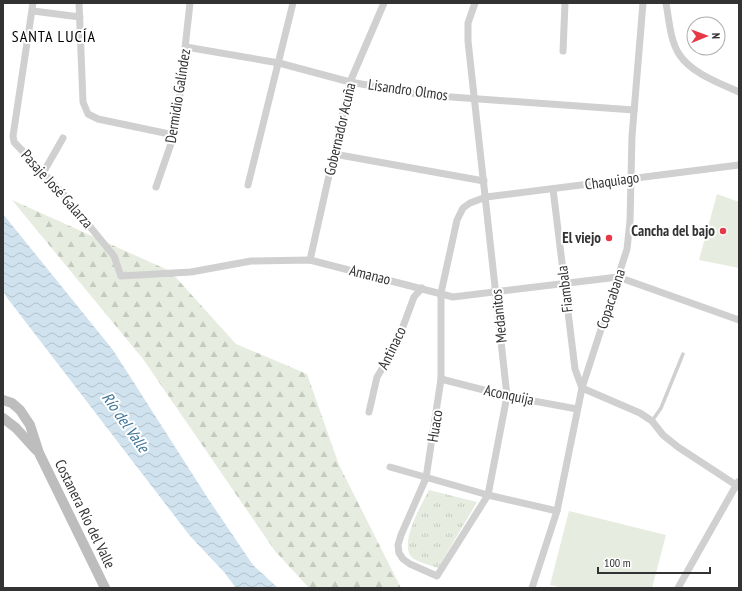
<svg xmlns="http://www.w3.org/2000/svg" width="742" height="591" font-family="'PT Sans Narrow',sans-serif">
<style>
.grass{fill:#e6ecdf}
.forest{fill:url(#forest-firs)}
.park{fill:url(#park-tufts)}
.water{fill:url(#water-waves)}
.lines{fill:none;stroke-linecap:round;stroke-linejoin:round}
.lane{stroke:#d0d0d0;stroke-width:3.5}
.street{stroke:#d0d0d0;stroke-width:7}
.secondary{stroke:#bdbdbd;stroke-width:10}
.poi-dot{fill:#e63946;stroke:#fff;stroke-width:1.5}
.labels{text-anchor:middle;stroke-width:4;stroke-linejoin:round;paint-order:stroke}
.street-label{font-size:15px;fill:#333;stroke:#fff}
.poi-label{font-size:15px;font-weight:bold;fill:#333;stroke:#fff;text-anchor:end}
.neighbourhood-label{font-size:16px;letter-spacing:1px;fill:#000;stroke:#fff}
.water-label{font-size:16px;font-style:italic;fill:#3f7597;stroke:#fff}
</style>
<defs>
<pattern id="forest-firs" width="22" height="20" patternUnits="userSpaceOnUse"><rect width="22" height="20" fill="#e6ecdf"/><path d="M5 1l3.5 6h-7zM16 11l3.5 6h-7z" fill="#c6cbc0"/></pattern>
<pattern id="park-tufts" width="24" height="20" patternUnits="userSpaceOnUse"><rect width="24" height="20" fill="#e6ecdf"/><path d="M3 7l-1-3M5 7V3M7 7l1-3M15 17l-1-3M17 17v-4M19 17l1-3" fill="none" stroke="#c6cbc0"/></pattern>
<pattern id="water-waves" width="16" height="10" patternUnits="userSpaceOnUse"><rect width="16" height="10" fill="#cfe2ee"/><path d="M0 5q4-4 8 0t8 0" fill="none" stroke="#b2c2cd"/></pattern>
</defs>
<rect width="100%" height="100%" fill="#fff"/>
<!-- grass -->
<g class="grass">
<polygon points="717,194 739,202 739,268 699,260"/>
<polygon points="569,511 666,535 652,588 564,588 550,585"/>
</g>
<!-- forest -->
<polygon class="forest" points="12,200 170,271 236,344 307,374 339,465 401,588 309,588 275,551 143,359"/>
<!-- park -->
<path class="park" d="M 429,490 L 477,502 L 438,568 C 430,565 421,563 414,559 C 396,547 422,504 429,490 Z"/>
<!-- water -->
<polygon class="water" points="3,214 113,350 209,500 253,565 278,588 236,588 224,572 190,536 8,299 3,291"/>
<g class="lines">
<!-- lane -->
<polyline class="lane" points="652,421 661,408 683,354"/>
<!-- street -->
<g class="street">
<polyline points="33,3 13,136 14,142 64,195 114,256 121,276 191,272 251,261 310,260 453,297 618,277 739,320"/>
<polyline points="79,3 83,102 88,114 98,119 174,135"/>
<polyline points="475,3 468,23 468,41 507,396 488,495 437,576 410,564 403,559 399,553 398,545 401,535 426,478 441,379 441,293 457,220 463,208 470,203 486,197 739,165"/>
<path d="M 666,3 C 669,19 670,40 679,54 C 691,73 719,83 739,92"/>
<polyline points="33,11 80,17"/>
<polyline points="186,47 279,63 350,82 424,95 634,110"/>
<polyline points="563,51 565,3"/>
<polyline points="334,154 484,181"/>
<polyline points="43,173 63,138"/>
<polyline points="248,185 293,3"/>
<polyline points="156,187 174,135 179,102 190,3"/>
<polyline points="553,189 575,369 582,388 640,413 652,421 663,435 678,447 739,487"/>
<polyline points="310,260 350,82 384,3"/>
<polyline points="441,379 507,396 577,409"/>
<polyline points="369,412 377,377 395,348 414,297 422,288"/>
<polyline points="390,467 488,495 557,511"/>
<polyline points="532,588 557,511 582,388 627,249 630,221 632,136 643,3"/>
<polyline points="678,588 738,482"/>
</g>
<!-- secondary -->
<g class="secondary">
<polyline points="3,400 12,403 20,410 30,425 39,453 105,588"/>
<polyline points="3,418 16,428 36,450"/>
</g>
</g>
<!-- markers -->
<g class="poi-dot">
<circle cx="723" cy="231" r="4"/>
<circle cx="609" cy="238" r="4"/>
</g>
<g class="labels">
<!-- street labels -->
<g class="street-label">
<text transform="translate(408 90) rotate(8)" y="5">Lisandro Olmos</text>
<text transform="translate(178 96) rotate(-81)" y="5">Dermidio Galíndez</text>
<text transform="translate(340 129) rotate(-77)" y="5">Gobernador Acuña</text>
<text transform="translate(612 181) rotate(-8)" y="5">Chaquiago</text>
<text transform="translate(57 189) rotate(48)" y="5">Pasaje José Galarza</text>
<text transform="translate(370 275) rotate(14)" y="5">Amanao</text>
<text transform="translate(565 289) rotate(-97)" y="5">Fiambala</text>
<text transform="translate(611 299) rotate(-72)" y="5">Copacabana</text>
<text transform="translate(499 316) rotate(-96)" y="5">Medanitos</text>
<text transform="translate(392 348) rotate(-64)" y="5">Antinaco</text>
<text transform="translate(509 395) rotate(12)" y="5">Aconquija</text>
<text transform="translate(435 426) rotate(-81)" y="5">Huaco</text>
<text transform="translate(85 514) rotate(64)" y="5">Costanera Río del Valle</text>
</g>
<!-- poi labels -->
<g class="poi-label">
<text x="715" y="236">Cancha del bajo</text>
<text x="601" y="243">El viejo</text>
</g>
<!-- neighbourhood labels -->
<g class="neighbourhood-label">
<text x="54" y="42">SANTA LUCÍA</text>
</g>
<!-- water labels -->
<g class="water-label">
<text transform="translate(126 422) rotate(55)" y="6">Río del Valle</text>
</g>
</g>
<!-- border -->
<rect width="742" height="591" fill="none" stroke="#333333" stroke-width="8"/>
<!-- north arrow -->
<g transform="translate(706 36) rotate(89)"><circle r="19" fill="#ffffff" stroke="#adadad"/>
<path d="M0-3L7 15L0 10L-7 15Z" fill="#e63946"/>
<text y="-6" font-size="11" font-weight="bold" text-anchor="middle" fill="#333333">N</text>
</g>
<!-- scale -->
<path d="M598 567v6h112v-6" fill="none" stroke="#333333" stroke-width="2"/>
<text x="604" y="567" font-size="12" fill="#333333" stroke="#ffffff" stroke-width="3" paint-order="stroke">100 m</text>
</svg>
